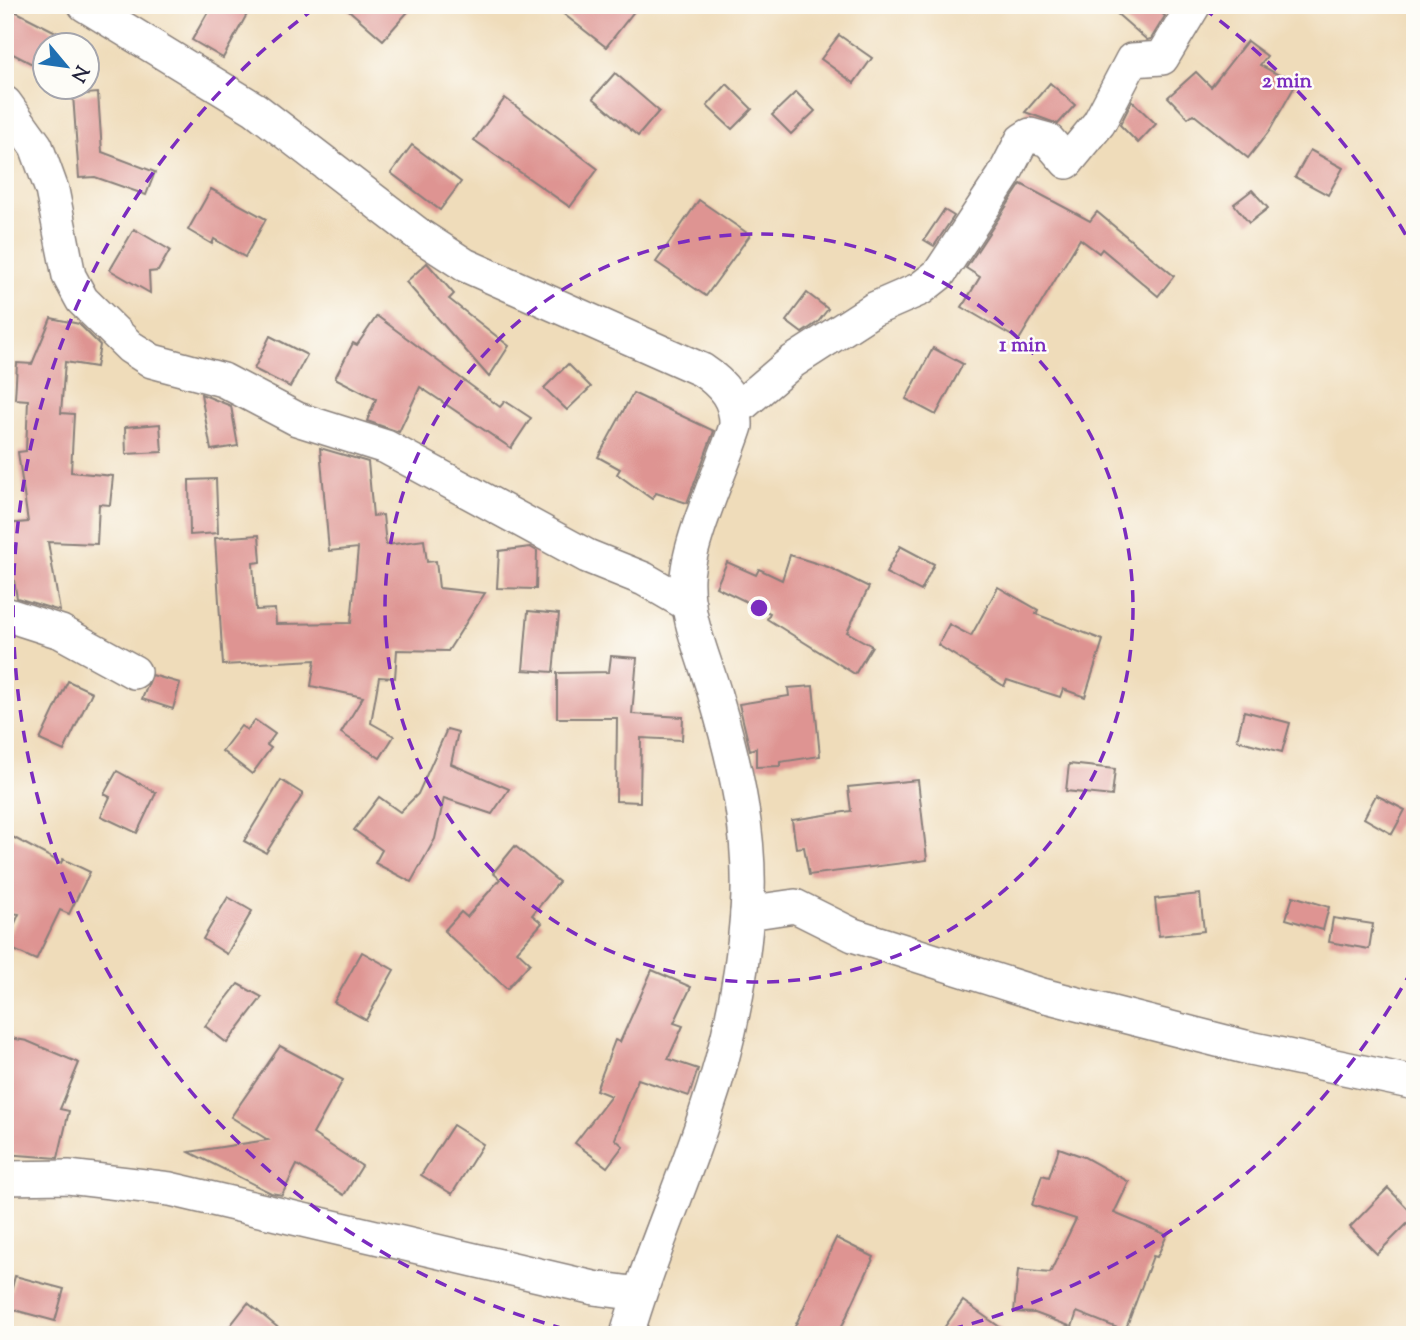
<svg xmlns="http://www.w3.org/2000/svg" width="1420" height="1340" font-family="'Sorts Mill Goudy',serif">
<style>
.building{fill:#de9492}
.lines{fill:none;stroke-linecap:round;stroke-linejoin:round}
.street-casing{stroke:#887f7a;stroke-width:36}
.street{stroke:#fff;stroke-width:33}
.ring{fill:none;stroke:#7b2cbf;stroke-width:3.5;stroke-dasharray:12 9}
.centre{fill:#7b2cbf;stroke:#fdfcf7;stroke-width:3.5}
.ring-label{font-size:21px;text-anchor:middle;font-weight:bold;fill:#7b2cbf;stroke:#fdfcf7;stroke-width:5;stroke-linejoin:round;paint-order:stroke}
</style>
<rect width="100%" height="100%" fill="#fdfcf7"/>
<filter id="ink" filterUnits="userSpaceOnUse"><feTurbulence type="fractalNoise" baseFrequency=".0143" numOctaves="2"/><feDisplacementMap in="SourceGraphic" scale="14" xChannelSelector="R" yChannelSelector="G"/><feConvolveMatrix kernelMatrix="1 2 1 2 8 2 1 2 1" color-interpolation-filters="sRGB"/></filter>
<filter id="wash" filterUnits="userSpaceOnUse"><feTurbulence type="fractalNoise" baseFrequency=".00686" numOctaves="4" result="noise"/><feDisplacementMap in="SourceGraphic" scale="28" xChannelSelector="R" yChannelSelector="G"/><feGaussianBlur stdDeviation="1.57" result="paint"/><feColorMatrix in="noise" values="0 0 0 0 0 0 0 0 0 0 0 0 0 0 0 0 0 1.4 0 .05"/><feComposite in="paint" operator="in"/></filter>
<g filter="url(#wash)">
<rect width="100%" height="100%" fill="#efdcba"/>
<g id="blocks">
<!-- building -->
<g class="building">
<polygon points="212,5 252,5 223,58 192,40"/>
<polygon points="343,5 414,5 383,40"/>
<polygon points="552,5 639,5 606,47"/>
<polygon points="1107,5 1152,5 1165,16 1151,39 1147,40"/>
<polygon points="5,6 83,46 46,46 46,71 5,50"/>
<polygon points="839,35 872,58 854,83 821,59"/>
<polygon points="1247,41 1267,56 1260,65 1296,84 1270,130 1248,158 1193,114 1188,118 1168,97 1196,72 1211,87"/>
<polygon points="615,73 659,111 638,136 593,98"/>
<polygon points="1050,83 1075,105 1058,124 1025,112"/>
<polygon points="727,84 752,109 732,129 707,106"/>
<polygon points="796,92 815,111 791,134 772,115"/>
<polygon points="98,93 102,152 155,172 146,195 95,177 79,178 73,95"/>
<polygon points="505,98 598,169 570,207 474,140"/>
<polygon points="1132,101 1156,124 1138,143 1120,125"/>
<polygon points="412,145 461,182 440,210 391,173"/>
<polygon points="1310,150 1343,168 1328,195 1295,177"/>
<polygon points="1021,184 1090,221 1097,212 1174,276 1158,296 1102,249 1099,253 1080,239 1019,340 962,307 980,277 966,268"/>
<polygon points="211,189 266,219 245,257 214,239 212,244 188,230"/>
<polygon points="1252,190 1268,208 1249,223 1234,204"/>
<polygon points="699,200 750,235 706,296 656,262"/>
<polygon points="944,210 954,216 934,246 924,240"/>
<polygon points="134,229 170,250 158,271 149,272 150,293 110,270"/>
<polygon points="427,263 454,294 449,299 509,346 489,377 406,282"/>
<polygon points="807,293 828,309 818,322 802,333 786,321"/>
<polygon points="377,316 500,407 505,401 531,418 511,448 420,387 399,432 367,421 376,399 335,378 353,343 357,345"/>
<polygon points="51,318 79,324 100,345 96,367 65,362 61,413 74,414 71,472 113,476 110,505 99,504 97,544 48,542 60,611 17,598 10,558 5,558 5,524 28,522 18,452 26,451 28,400 15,399 17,363 32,364"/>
<polygon points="270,336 307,355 290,387 254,369"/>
<polygon points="933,348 963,364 936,415 906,399"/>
<polygon points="568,364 591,387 567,410 544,388"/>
<polygon points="633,393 714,431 687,503 656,493 652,499 617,474 620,469 598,457"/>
<polygon points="201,394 231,406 238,446 211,450"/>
<polygon points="160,424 162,452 126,454 125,427"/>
<polygon points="320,448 368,462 373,516 383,515 386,545 424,540 427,562 436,561 439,588 485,593 448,651 397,650 395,678 379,677 371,723 394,736 380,758 341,733 363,697 311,686 315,660 223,665 215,538 259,535 261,562 253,563 256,610 275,609 276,624 351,623 358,548 329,551"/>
<polygon points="216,479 218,533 190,535 189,480"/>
<polygon points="900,546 934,564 921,591 886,573"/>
<polygon points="530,547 537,551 536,589 497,588 499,551"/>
<polygon points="790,555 828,567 869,587 847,632 872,646 855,674 767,619 770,613 716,587 727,562 756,575 759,569 782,580"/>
<polygon points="998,587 1038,610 1036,614 1103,640 1085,697 1063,689 1060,697 1007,680 1004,686 938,645 949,624 971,636"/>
<polygon points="528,611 559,614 553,672 523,670"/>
<polygon points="611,656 637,658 632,714 683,717 682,740 641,738 640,802 616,801 617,718 557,718 557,673 609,672"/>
<polygon points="152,675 180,683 173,709 142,699"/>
<polygon points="68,681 92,692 64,751 40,740"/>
<polygon points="813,686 820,756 780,762 780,766 756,767 756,748 750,750 739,704 789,696 788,688"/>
<polygon points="1244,711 1290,723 1282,752 1237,740"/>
<polygon points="255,720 275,734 267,745 271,748 252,774 222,751 241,726 247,730"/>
<polygon points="447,729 458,732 451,764 509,789 492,814 444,798 435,839 411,882 375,863 382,850 354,830 379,797 400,812 418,794"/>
<polygon points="1069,764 1115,769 1112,796 1066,791"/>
<polygon points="117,771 156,793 137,833 101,816 110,797 104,794"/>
<polygon points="281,780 303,794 266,853 244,841"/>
<polygon points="918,780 927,860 809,875 804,847 796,848 792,820 851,811 848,787"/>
<polygon points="1376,795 1405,810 1392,834 1364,818"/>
<polygon points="5,833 61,863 63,859 90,872 69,914 60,910 36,960 5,946 19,914 5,912"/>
<polygon points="515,846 559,882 532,915 542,923 517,951 530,963 507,989 444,931 461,912 467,917 500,879 493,873"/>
<polygon points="1200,894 1204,931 1159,936 1155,899"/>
<polygon points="1293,896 1329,907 1323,930 1286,919"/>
<polygon points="228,897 252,911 227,954 203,939"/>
<polygon points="1333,918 1373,924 1369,949 1329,942"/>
<polygon points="362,952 394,970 366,1020 334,1002"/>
<polygon points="652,970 691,987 674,1023 683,1026 668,1059 698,1069 689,1096 638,1079 615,1139 623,1146 607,1167 575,1143 611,1096 596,1090 615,1040 620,1042"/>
<polygon points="238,984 262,997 227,1043 205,1026"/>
<polygon points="5,1037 27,1041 79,1063 60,1109 69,1111 58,1158 5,1154"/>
<polygon points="280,1046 343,1080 313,1134 362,1166 344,1195 297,1165 282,1195 271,1193 189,1152 268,1140 231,1117"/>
<polygon points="453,1125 483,1144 452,1194 421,1175"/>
<polygon points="1059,1148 1084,1157 1129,1182 1114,1213 1167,1235 1157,1257 1153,1256 1125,1331 1077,1312 1072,1327 1035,1313 1014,1312 1018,1270 1050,1273 1076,1219 1032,1205 1042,1175 1049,1177"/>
<polygon points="1388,1188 1415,1216 1377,1254 1350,1227"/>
<polygon points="836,1238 874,1257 838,1335 791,1335"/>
<polygon points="15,1276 64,1289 55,1321 7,1308"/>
<polygon points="963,1301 1011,1335 939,1335"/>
<polygon points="248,1303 287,1335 223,1335"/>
</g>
</g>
</g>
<g filter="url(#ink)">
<use href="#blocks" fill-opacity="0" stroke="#887f7a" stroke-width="2"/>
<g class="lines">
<!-- street casing -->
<g class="street-casing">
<g id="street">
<path d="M 85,5 L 255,109 L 419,235 L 465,265 L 702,370 C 723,384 737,400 736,426 C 723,467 690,537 687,577 C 685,617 704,657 715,695 C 736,766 753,839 747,913 C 742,981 727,1051 705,1115 C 681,1189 648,1260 627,1335"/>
<polyline points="5,103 36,146 52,190 69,276 82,300 130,347 152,361 223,380 297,419 386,447 587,556 644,579 689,605"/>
<polyline points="737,409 792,362 874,309 920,289 939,274 1003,177 1022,140 1030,135 1048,140 1067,162 1099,123 1132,60 1162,58 1194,5"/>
<polyline points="5,614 61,632 134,672"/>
<polyline points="747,913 795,906 853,935 1042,995 1245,1047 1415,1083"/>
<polyline points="5,1178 68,1177 170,1189 594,1288 639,1294"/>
</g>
</g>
<!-- street -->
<use href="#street" class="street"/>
</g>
</g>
<!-- distance rings -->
<g class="ring">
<circle cx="759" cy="608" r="374"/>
<path d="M1412 970A747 747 0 0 1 933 1334M585 1334A747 747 0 0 1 315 8M1203 8A747 747 0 0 1 1412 246"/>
</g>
<circle cx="759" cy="608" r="10" class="centre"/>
<g class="ring-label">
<text x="1287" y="87">2 min</text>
<text x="1023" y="351">1 min</text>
</g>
<!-- margin -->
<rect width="1420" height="1340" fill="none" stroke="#fdfcf7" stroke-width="28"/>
<!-- north arrow -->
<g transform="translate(66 66) rotate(119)"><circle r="33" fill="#fdfcf7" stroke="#a5a5ac" stroke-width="2"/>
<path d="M0-5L12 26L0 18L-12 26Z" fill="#1f6fb2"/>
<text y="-10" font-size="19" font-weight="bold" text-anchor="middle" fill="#22223b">N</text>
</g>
</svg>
